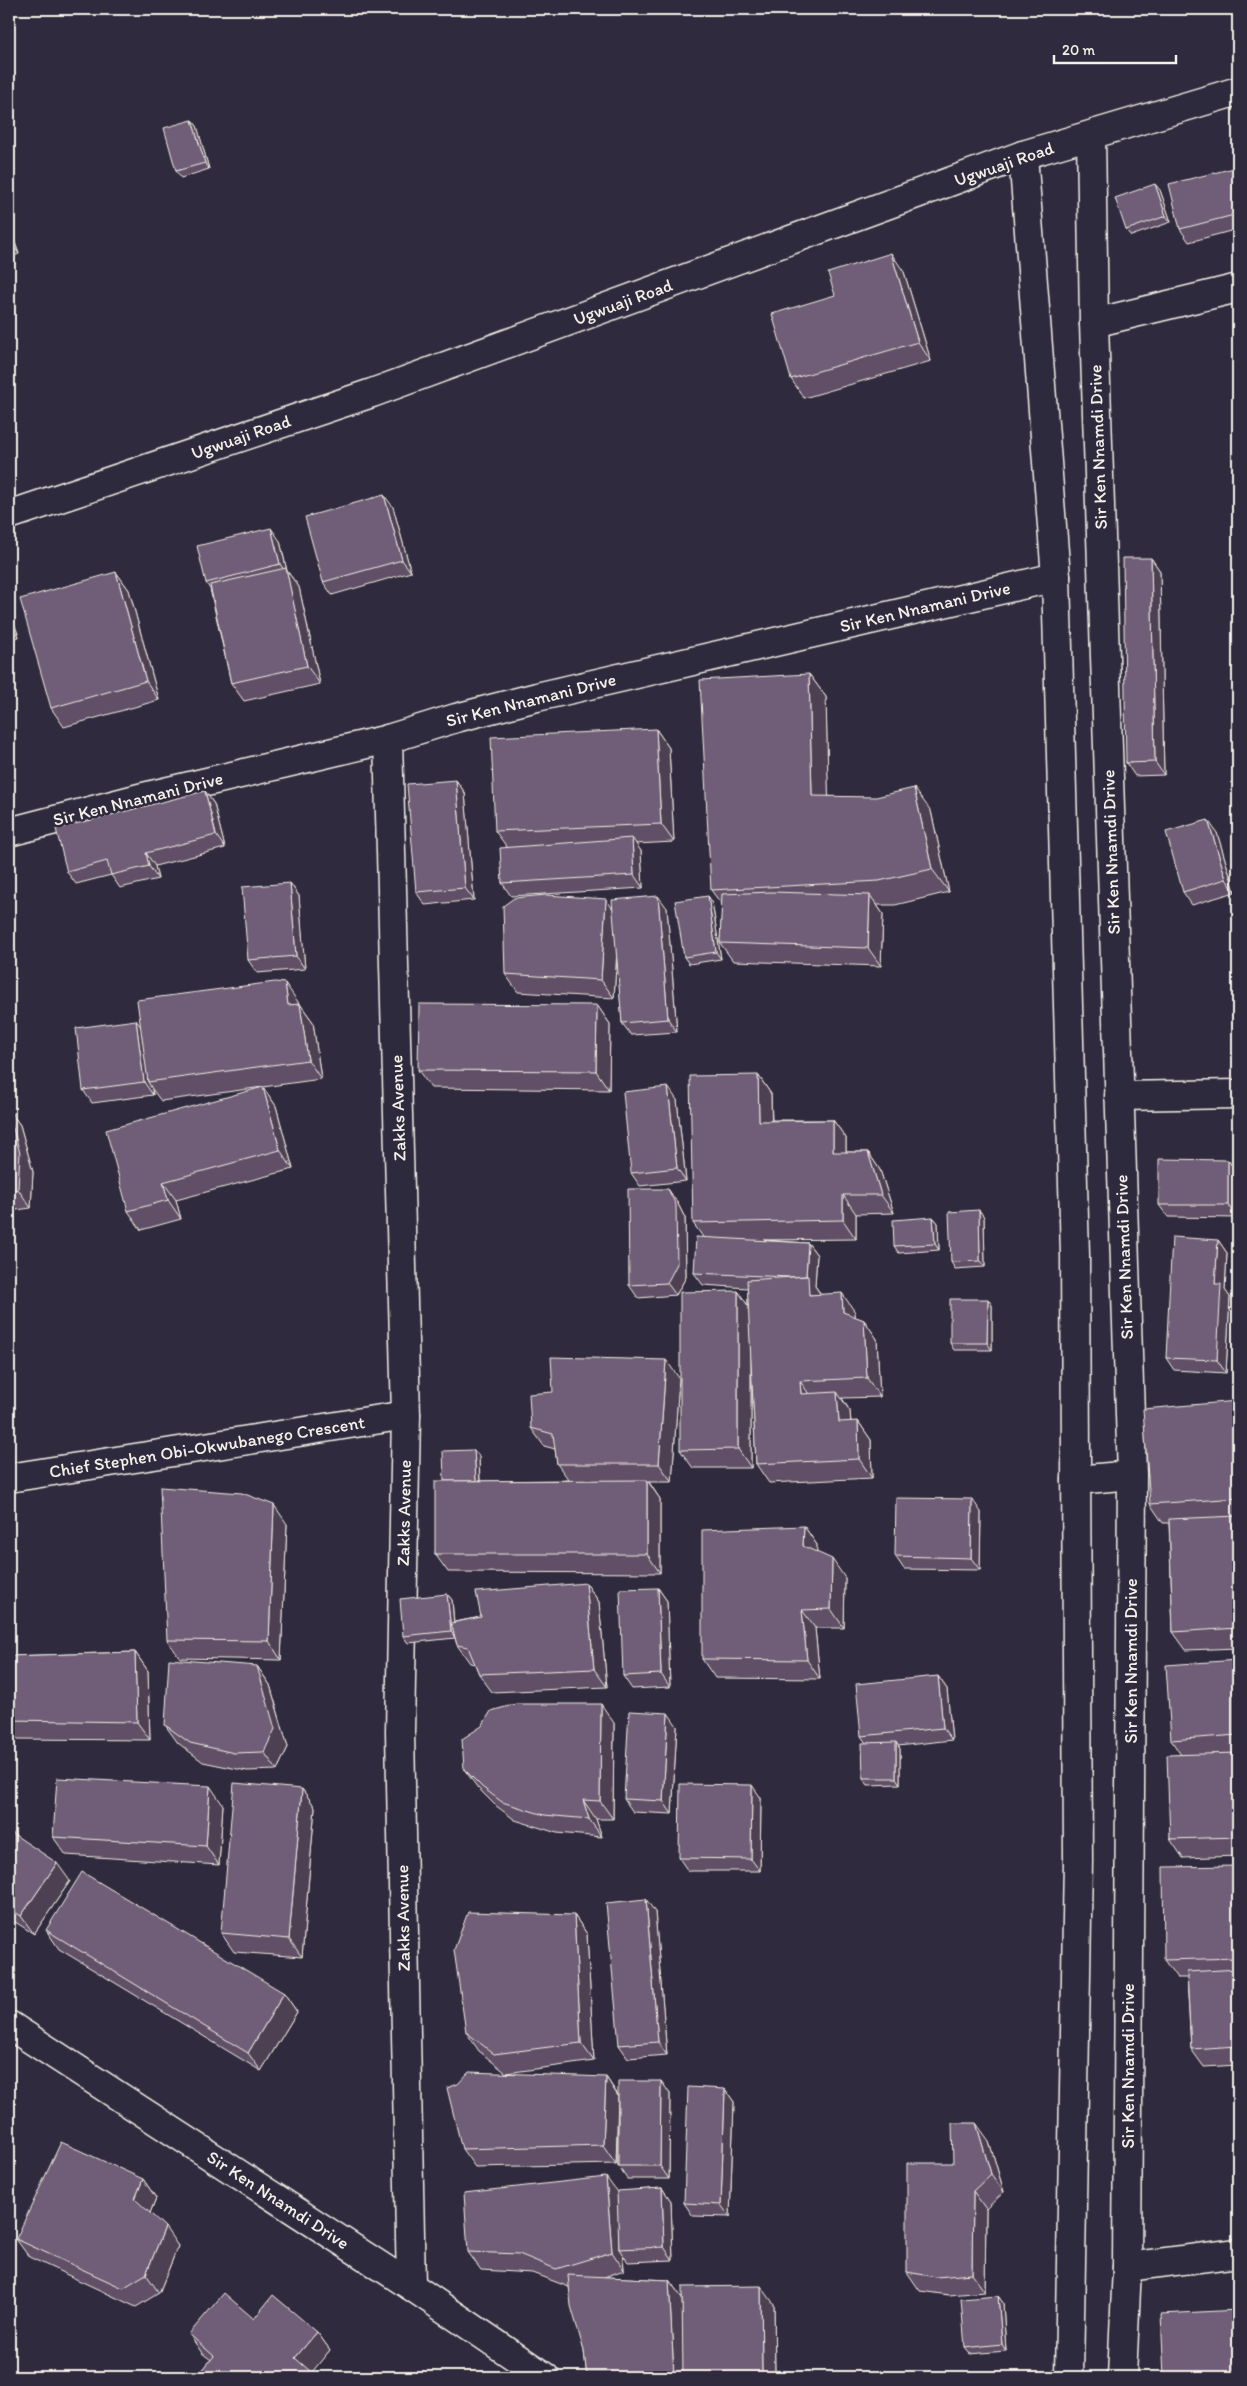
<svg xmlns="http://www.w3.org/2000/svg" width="1247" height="2386" font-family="Itim,sans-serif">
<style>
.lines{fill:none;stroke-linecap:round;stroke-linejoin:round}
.street-casing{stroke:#f4f1e8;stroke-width:31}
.secondary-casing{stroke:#f4f1e8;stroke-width:31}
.street{stroke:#2f2a3d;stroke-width:28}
.secondary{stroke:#2f2a3d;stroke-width:28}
.wall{fill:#605066;stroke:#f4f1e8}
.shaded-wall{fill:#4e4153;stroke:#f4f1e8}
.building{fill:#705d77;stroke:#f4f1e8}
.labels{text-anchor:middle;stroke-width:5;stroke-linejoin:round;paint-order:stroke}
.street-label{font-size:18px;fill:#f4f1e8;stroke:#2f2a3d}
</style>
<rect width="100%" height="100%" fill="#2f2a3d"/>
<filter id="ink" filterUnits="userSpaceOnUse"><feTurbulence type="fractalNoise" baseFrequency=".02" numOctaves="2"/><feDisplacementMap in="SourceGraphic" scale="10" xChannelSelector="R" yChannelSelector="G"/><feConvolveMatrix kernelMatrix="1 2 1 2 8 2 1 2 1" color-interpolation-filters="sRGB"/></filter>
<g filter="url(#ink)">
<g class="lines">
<!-- street casing -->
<g class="street-casing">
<g id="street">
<polyline points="1091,136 1094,323 1132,1475 1127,2267 1122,2377"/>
<polyline points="1023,155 1056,577 1075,1255 1078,1860 1069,2377"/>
<polyline points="1094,323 1238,288"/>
<polyline points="388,739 406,1415 400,1732 411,2286"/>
<polyline points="9,832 143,797 388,739 456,718 537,697 1056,577"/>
<polyline points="1119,1096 1238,1094"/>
<polyline points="9,1478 406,1415"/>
<polyline points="1076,1480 1132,1475"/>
<polyline points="9,2025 411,2286 545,2377"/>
<polyline points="1127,2267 1238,2253"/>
</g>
</g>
<!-- secondary casing -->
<g class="secondary-casing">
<polyline id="secondary" points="9,515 372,393 1023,155 1238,91"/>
</g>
<!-- street -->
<use href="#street" class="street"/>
<!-- secondary -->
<use href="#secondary" class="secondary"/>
</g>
<!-- wall -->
<g class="wall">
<polygon points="183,9 197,9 186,13"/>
<polygon points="192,120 197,126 209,169 181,178 176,171"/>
<polygon points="1238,167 1238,229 1189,242 1180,229"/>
<polygon points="1160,190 1171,222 1131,236 1126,230"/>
<polygon points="9,226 19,254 9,258"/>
<polygon points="904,272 931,361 804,398 791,379 835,295"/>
<polygon points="393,507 411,572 332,595 323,582"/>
<polygon points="280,541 287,571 299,587 320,684 244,701 231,683 210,589 206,583"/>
<polygon points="1151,558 1160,571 1164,775 1135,776 1126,763"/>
<polygon points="116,572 129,590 159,700 64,727 51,708"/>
<polygon points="9,609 19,637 9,640"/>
<polygon points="809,674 826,697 828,796 931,811 949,892 895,905 877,905 883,914 881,966 733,961 720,943 722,905 711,890"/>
<polygon points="656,729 669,748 674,842 635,844 641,851 643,888 511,896 502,883 507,847 495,831"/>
<polygon points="456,780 465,793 474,900 425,905 416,892"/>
<polygon points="205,791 214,804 225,848 155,866 158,879 120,888 111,875 76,884 67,872"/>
<polygon points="1217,833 1235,892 1192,905 1183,892"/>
<polygon points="290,883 299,896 305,969 257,973 248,960"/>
<polygon points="708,896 712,902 721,959 689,964 684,957"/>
<polygon points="667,908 677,1032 631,1035 622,1023 617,953 614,998 518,992 505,974 613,910"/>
<polygon points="298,1002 298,1004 300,1004 313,1022 321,1079 161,1101 152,1089 153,1095 92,1103 83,1090 140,1026"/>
<polygon points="597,1005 610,1024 609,1090 431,1088 418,1070"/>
<polygon points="758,1075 771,1094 772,1120 833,1120 846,1138 846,1152 868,1152 880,1170 894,1213 856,1214 856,1239 764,1240 808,1243 817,1255 815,1286 821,1294 855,1312 855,1317 864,1320 877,1339 880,1397 842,1398 850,1411 851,1422 858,1421 871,1440 872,1478 769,1483 756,1464 751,1362 751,1468 693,1468 680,1450 738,1291 748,1306 748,1288 703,1285 694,1273 703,1237 693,1223"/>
<polygon points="263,1087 276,1106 293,1169 176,1200 181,1219 141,1230 128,1211"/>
<polygon points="677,1100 686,1181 640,1186 631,1173"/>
<polygon points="9,1110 20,1125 33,1172 31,1208 9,1211"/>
<polygon points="1228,1160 1237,1173 1237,1218 1168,1217 1159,1205"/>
<polygon points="668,1189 677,1202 685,1218 686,1277 676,1295 638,1298 629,1285"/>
<polygon points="979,1210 984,1217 985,1267 955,1269 951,1262"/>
<polygon points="933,1217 938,1223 939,1250 899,1253 894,1246"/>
<polygon points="1218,1240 1227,1253 1225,1290 1230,1297 1226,1373 1174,1370 1166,1358"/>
<polygon points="992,1305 992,1350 954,1350 950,1343"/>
<polygon points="679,1378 672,1482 649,1482 660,1499 660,1573 448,1572 435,1554 444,1481 474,1450 479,1456 480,1481 569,1480 557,1464 555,1449 544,1446 531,1428"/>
<polygon points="1238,1401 1238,1648 1186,1650 1173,1632 1169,1523 1163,1523 1150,1504"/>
<polygon points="981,1512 980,1570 904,1569 895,1556"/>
<polygon points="287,1524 281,1660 180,1658 167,1640"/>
<polygon points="804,1526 817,1545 816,1552 845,1578 844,1628 815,1628 820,1679 715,1678 702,1659"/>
<polygon points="586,1583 599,1602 607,1687 492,1692 479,1674 475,1664 470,1663 457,1645 455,1638 408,1643 403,1636 447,1594 452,1600 454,1622 481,1617"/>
<polygon points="658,1588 667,1601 670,1687 632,1689 623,1676"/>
<polygon points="135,1652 148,1671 150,1740 17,1739 9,1728 9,1656"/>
<polygon points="1238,1660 1238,1856 1183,1858 1170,1839 1181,1755 1171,1740"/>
<polygon points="257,1666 270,1685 288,1747 277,1770 247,1771 203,1762 178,1743 165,1725"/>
<polygon points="938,1676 947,1689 952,1740 898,1746 900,1749 900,1784 868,1785 863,1778 866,1743 861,1736"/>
<polygon points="614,1723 613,1819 596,1819 602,1837 557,1833 515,1820 495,1805 477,1787 464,1769"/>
<polygon points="677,1726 672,1814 633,1812 624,1799"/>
<polygon points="302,1789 315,1807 302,1957 234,1952 221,1933"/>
<polygon points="761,1798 760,1871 688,1871 679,1858"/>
<polygon points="223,1805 219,1865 66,1855 53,1837"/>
<polygon points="9,1831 70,1881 34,1934 9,1918"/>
<polygon points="1238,1866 1238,2065 1204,2067 1191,2049 1187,1978 1177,1978 1164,1960"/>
<polygon points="655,1912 667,2055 628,2058 619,2045"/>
<polygon points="574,1915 587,1934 594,2061 506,2073 479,2051 466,2032"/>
<polygon points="46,1930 284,1993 297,2012 261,2071 59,1949"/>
<polygon points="606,2077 618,2095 661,2081 670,2094 669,2179 627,2179 618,2166 618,2101 616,2164 475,2167 462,2149"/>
<polygon points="725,2089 734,2102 730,2217 693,2216 684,2203"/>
<polygon points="989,2141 1004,2192 986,2209 985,2292 949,2295 920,2291 907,2272 953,2163"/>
<polygon points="143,2179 156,2198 150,2213 178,2246 159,2293 136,2307 29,2257 16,2239"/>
<polygon points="662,2188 671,2201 673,2260 628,2262 623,2255 624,2270 604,2277 669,2280 682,2298 683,2319 774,2304 775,2377 587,2377 584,2351 569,2287 532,2273 481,2270 468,2252 617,2192"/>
<polygon points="998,2296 1003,2303 1006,2351 970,2354 965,2348"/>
<polygon points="254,2319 317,2332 330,2350 311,2372 317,2377 205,2377 201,2372 211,2360 202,2353 189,2334"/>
</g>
<!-- shaded-wall -->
<g class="shaded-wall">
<polygon points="192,120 197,126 209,169 205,163"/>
<polygon points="1155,184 1160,190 1171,222 1166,216"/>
<polygon points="9,226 19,254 9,239"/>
<polygon points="891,253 904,272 931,361 918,342"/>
<polygon points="384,495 393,507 411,572 402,560"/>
<polygon points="271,528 280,541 287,571 299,587 320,684 307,666 287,574 280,564"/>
<polygon points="1151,558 1160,571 1164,775 1155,762"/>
<polygon points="116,572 129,590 159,700 146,681"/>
<polygon points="9,609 19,637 9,623"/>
<polygon points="809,674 826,697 829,820 812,796"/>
<polygon points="656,729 669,748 674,842 661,824"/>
<polygon points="456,780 465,793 474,900 465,888"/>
<polygon points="914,788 931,811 949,892 932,869"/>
<polygon points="205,791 214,804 225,848 216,835"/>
<polygon points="1208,820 1217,833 1235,892 1226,879"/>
<polygon points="632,838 641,851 643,888 634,875"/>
<polygon points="146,853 155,866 158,879 149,866"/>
<polygon points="290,883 299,896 305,969 296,956"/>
<polygon points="870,895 883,914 881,966 868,948"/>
<polygon points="658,896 667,908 677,1032 668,1019"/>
<polygon points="708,896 712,902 721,959 716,952"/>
<polygon points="606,899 619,918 614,998 601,980"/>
<polygon points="285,983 298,1002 301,1024 288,1005"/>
<polygon points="300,1004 313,1022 321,1079 308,1060"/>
<polygon points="597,1005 610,1024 609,1090 596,1071"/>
<polygon points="136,1020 145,1033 148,1082 152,1089 153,1095 144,1082"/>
<polygon points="758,1075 771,1094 772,1139 759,1121"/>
<polygon points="263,1087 276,1106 293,1169 280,1150"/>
<polygon points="668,1087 677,1100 686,1181 677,1168"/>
<polygon points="9,1110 20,1125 33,1172 31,1208 18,1189"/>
<polygon points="833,1120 846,1138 846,1171 833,1152"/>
<polygon points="868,1152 880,1170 894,1213 881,1195"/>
<polygon points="1228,1160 1237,1173 1237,1218 1228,1205"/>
<polygon points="163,1182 176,1200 181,1219 168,1200"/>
<polygon points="668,1189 677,1202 685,1218 686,1277 676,1295 667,1283"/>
<polygon points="843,1195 856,1214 856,1239 843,1220"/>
<polygon points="979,1210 984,1217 985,1267 980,1261"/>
<polygon points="933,1217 938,1223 939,1250 935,1244"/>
<polygon points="1218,1240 1227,1253 1225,1290 1230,1297 1226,1373 1217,1360 1215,1284"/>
<polygon points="808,1243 817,1255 815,1286 821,1295 809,1295 806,1278"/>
<polygon points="738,1291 751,1310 751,1468 738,1449"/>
<polygon points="842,1293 855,1312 856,1331 843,1312"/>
<polygon points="988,1299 992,1305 992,1350 987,1343"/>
<polygon points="864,1320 877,1339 880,1397 867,1378"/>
<polygon points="666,1360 679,1378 672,1482 659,1464"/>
<polygon points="800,1381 813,1400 801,1394"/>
<polygon points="837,1392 850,1411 852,1441 839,1422"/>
<polygon points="858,1421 871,1440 872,1478 859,1459"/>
<polygon points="474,1450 479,1456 480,1487 476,1481"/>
<polygon points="647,1480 660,1499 660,1573 647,1554"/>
<polygon points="972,1499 981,1512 980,1570 971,1558"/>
<polygon points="274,1505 287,1524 281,1660 269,1641"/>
<polygon points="804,1526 817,1545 816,1565 803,1546"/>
<polygon points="832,1559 845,1578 844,1628 831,1609"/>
<polygon points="586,1583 599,1602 607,1687 594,1669"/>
<polygon points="658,1588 667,1601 670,1687 661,1674"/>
<polygon points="447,1594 452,1600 455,1638 451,1631"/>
<polygon points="802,1610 815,1628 820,1679 807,1660"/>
<polygon points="135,1652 148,1671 150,1740 137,1722"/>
<polygon points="257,1666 270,1685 288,1747 277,1770 264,1752"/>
<polygon points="938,1676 947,1689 952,1740 943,1728"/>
<polygon points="601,1704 614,1723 613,1819 600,1801"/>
<polygon points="668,1713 677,1726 672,1814 663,1801"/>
<polygon points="896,1742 900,1749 900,1784 896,1778"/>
<polygon points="752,1785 761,1798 760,1871 751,1859"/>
<polygon points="210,1786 223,1805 219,1865 206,1846"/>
<polygon points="302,1789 315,1807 302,1957 289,1939"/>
<polygon points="583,1800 596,1819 602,1837 589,1819"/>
<polygon points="57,1863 70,1881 34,1934 21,1916"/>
<polygon points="646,1899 655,1912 667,2055 658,2042"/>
<polygon points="574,1915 587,1934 594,2061 581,2043"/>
<polygon points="284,1993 297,2012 261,2071 248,2053"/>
<polygon points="606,2077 618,2096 616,2164 603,2145"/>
<polygon points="661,2081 670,2094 669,2179 660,2166"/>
<polygon points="725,2089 734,2102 730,2217 721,2205"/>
<polygon points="976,2123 989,2141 1004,2192 991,2174"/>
<polygon points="606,2177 619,2195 619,2249 623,2255 624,2270 612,2252"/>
<polygon points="143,2179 156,2198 148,2218 135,2199"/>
<polygon points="662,2188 671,2201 673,2260 664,2247"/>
<polygon points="973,2191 986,2209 985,2292 972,2274"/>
<polygon points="165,2227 178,2246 159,2293 146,2274"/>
<polygon points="669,2280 682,2298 686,2377 674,2377"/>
<polygon points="761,2286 774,2304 775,2377 762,2377"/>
<polygon points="998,2296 1003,2303 1006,2351 1002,2344"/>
<polygon points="317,2332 330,2350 308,2377 295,2358"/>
</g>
<!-- building -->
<g class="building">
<polygon points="192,120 205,163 176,171 164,128"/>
<polygon points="1238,167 1238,214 1180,229 1169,184"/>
<polygon points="1155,184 1166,216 1126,230 1115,198"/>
<polygon points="891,253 918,342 791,379 772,314 835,295 828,273"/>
<polygon points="384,495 402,560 323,582 305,517"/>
<polygon points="271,528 280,564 206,583 197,546"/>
<polygon points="1123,558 1151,558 1155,762 1126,763"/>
<polygon points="286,568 307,666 231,683 210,585"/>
<polygon points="116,572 146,681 51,708 20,599"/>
<polygon points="809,674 812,796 876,797 914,788 932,869 879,881 711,890 700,680"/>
<polygon points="656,729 661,824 495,831 491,737"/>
<polygon points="456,780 465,888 416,892 407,784"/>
<polygon points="205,791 216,835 146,853 149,866 111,875 107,861 67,872 56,829"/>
<polygon points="1208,820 1226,879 1183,892 1166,832"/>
<polygon points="632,838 634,875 502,883 500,848"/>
<polygon points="290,883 296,956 248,960 242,887"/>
<polygon points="772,892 870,895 868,948 720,943 722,894"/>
<polygon points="546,895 606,899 601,980 505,974 503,906 514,898"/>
<polygon points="658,896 668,1019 622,1023 612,900"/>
<polygon points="708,896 716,952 684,957 675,901"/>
<polygon points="275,982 285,983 288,1005 300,1004 308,1060 148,1082 137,1000"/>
<polygon points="419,1004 597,1005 596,1071 418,1070"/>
<polygon points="136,1020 144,1082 83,1090 76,1028"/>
<polygon points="758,1075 759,1121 833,1120 833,1152 868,1152 881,1195 843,1195 843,1220 693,1223 690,1076"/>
<polygon points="263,1087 280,1150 163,1182 168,1200 128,1211 106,1130"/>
<polygon points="668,1087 677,1168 631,1173 623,1092"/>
<polygon points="9,1114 20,1153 18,1189 9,1191"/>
<polygon points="1159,1159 1228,1160 1228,1205 1159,1205"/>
<polygon points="628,1189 668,1189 676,1205 677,1264 667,1283 629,1285"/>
<polygon points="979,1210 980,1261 951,1262 949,1212"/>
<polygon points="933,1217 935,1244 894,1246 893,1220"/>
<polygon points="696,1237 808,1243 806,1276 789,1277 694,1273"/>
<polygon points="1172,1237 1218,1240 1215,1284 1221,1284 1217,1360 1166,1358"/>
<polygon points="808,1276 809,1295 842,1293 843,1312 864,1320 867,1378 800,1381 801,1394 837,1392 839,1422 858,1421 859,1459 756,1464 747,1280"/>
<polygon points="738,1291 738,1449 680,1450 680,1292"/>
<polygon points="950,1299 988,1299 987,1343 950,1343"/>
<polygon points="551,1357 666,1360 659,1464 557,1464 553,1434 531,1428 529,1394 553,1392"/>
<polygon points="1238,1401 1238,1498 1150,1504 1143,1409"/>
<polygon points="474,1450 476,1481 444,1481 443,1451"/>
<polygon points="647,1480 647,1554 435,1554 435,1481"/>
<polygon points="160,1487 242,1493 274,1505 269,1641 167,1640"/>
<polygon points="896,1498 972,1499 971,1558 895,1556"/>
<polygon points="1238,1516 1238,1628 1173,1632 1169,1519"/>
<polygon points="804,1526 803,1546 832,1559 831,1609 802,1610 807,1660 702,1659 702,1530"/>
<polygon points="586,1583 594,1669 479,1674 468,1647 457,1645 451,1623 481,1617 476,1592"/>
<polygon points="658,1588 661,1674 623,1676 620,1589"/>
<polygon points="447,1594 451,1631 403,1636 400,1599"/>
<polygon points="135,1652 137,1722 9,1720 9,1656"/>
<polygon points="169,1659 257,1666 275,1729 264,1752 234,1753 190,1743 165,1725"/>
<polygon points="1238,1660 1238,1735 1171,1740 1166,1665"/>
<polygon points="938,1676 943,1728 861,1736 856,1684"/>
<polygon points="516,1704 601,1704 600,1801 583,1800 589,1819 544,1815 502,1802 482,1787 464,1769 462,1739 482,1726 491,1711"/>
<polygon points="629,1711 668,1713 663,1801 624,1799"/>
<polygon points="896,1742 896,1778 863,1778 862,1743"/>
<polygon points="1238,1753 1238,1837 1170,1839 1167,1755"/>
<polygon points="57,1778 210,1786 206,1846 53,1837"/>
<polygon points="234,1783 302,1789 289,1939 221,1933"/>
<polygon points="680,1784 752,1785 751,1859 679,1858"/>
<polygon points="9,1831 57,1863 21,1916 9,1908"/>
<polygon points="1238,1866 1238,1958 1164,1960 1163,1867"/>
<polygon points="82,1872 284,1993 248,2053 46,1930"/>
<polygon points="646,1899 658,2042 619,2045 606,1903"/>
<polygon points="468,1912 574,1915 581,2043 494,2054 466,2032 454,1950"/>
<polygon points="1238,1969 1238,2046 1191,2049 1187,1972"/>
<polygon points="469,2072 606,2077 603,2145 462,2149 447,2088 458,2084"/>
<polygon points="618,2081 661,2081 660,2166 618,2166"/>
<polygon points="688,2087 725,2089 721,2205 684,2203"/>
<polygon points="952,2123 976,2123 991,2174 973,2191 972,2274 936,2277 907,2272 907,2163 953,2163"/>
<polygon points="61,2142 143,2179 135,2199 165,2227 146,2274 123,2288 16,2239"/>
<polygon points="606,2177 612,2252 556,2269 519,2254 468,2252 464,2193"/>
<polygon points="662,2188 664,2247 619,2249 617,2191"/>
<polygon points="568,2275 669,2280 674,2377 587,2377 584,2351 571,2306"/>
<polygon points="761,2286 762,2377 683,2377 682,2287"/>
<polygon points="224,2293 254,2319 273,2295 317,2332 295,2358 317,2377 207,2377 201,2372 214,2356 189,2334"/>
<polygon points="998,2296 1002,2344 965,2348 961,2299"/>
<polygon points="1238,2310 1238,2377 1164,2377 1161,2314"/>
<polygon points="924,2375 954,2377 924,2377"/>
</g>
</g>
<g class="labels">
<!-- street labels -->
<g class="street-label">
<text transform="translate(1004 164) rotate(-19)" y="6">Ugwuaji Road</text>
<text transform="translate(623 302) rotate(-20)" y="6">Ugwuaji Road</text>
<text transform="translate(241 437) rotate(-19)" y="6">Ugwuaji Road</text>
<text transform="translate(1098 447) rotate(-92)" y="6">Sir Ken Nnamdi Drive</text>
<text transform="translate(925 607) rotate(-13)" y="6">Sir Ken Nnamani Drive</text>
<text transform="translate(531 700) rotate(-14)" y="6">Sir Ken Nnamani Drive</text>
<text transform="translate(138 799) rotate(-14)" y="6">Sir Ken Nnamani Drive</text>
<text transform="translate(1111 852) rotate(-92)" y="6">Sir Ken Nnamdi Drive</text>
<text transform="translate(398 1108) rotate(-92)" y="6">Zakks Avenue</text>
<text transform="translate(1124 1257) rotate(-92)" y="6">Sir Ken Nnamdi Drive</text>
<text transform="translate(207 1447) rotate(-9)" y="6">Chief Stephen Obi-Okwubanego Crescent</text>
<text transform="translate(404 1513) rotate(-89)" y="6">Zakks Avenue</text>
<text transform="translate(1131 1661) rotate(-90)" y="6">Sir Ken Nnamdi Drive</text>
<text transform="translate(403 1918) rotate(-91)" y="6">Zakks Avenue</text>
<text transform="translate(1128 2066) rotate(-90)" y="6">Sir Ken Nnamdi Drive</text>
<text transform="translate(278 2200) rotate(33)" y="6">Sir Ken Nnamdi Drive</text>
</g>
</g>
<!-- margin -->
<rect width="1247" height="2386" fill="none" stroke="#2f2a3d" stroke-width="30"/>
<rect x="15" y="15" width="1217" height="2356" fill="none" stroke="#f4f1e8" stroke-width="2" filter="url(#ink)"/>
<!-- scale -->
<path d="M1054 55v8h122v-8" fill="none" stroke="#f4f1e8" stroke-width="2.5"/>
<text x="1062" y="55" font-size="15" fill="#f4f1e8" stroke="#2f2a3d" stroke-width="4" paint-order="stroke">20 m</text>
</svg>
